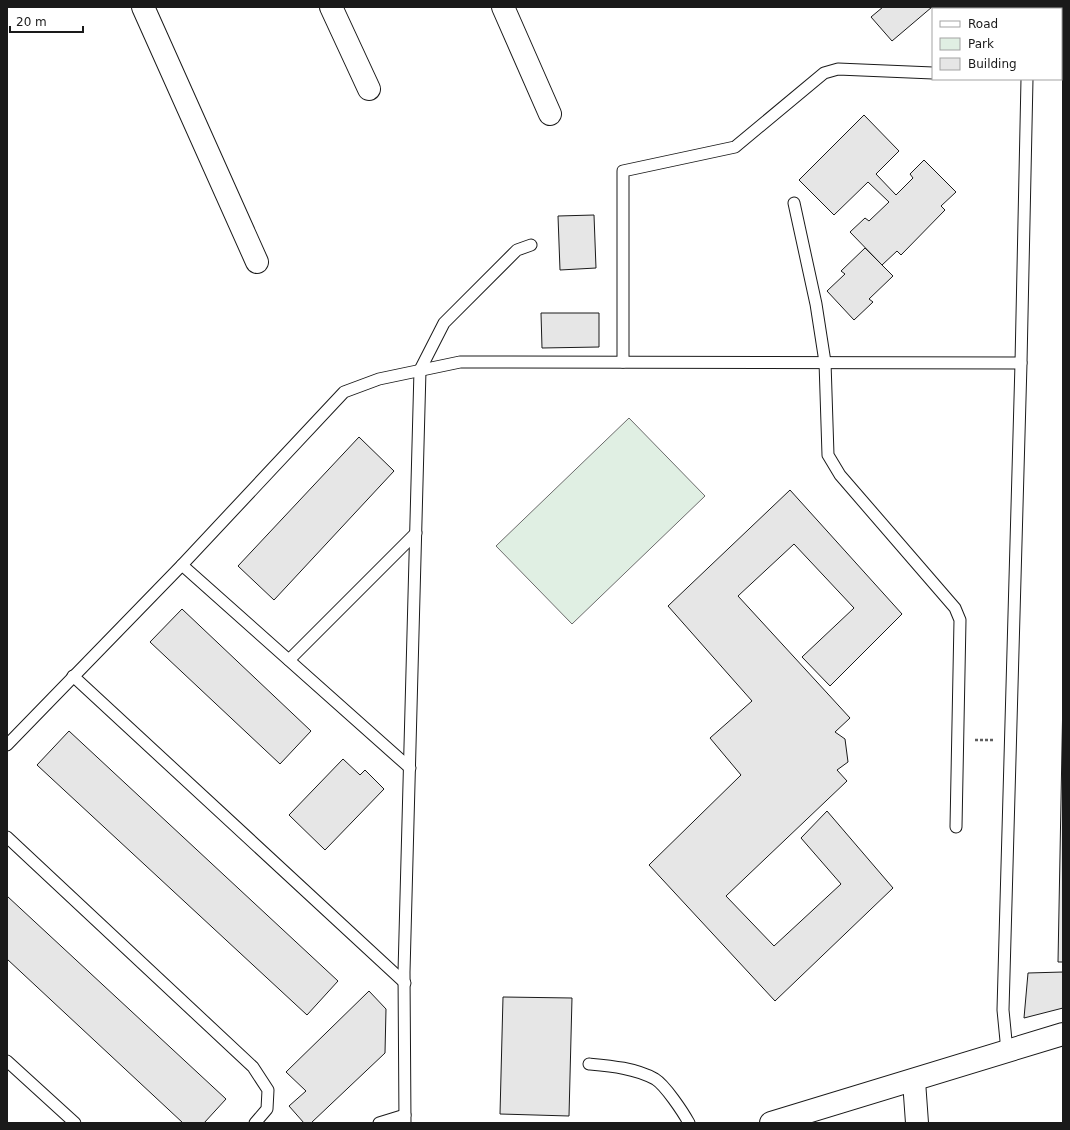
<svg xmlns="http://www.w3.org/2000/svg" width="1070" height="1130" font-family="'DejaVu Sans',sans-serif">
<style>
.green{fill:#e0efe3;stroke:#6a6a6a}
.building{fill:#e6e6e6;stroke:#1a1a1a}
.lines{fill:none;stroke-linecap:round;stroke-linejoin:round}
.lane-casing{stroke:#1a1a1a;stroke-width:13}
.street-casing{stroke:#1a1a1a;stroke-width:24}
.path{stroke:#5f5f5f;stroke-width:2.5;stroke-dasharray:3 2;stroke-linecap:butt}
.lane{stroke:#fff;stroke-width:11}
.street{stroke:#fff;stroke-width:22}
</style>
<rect width="100%" height="100%" fill="#fff"/>
<!-- green -->
<polygon class="green" points="629,418 705,496 572,624 496,546"/>
<!-- building -->
<g class="building">
<polygon points="883,7 932,7 892,41 871,17"/>
<polygon points="864,115 899,151 876,174 896,195 913,178 910,174 924,160 956,192 941,206 945,210 901,255 897,251 882,265 850,232 865,218 869,221 889,202 868,182 834,215 799,180"/>
<polygon points="594,215 596,268 560,270 558,216"/>
<polygon points="865,248 893,276 869,299 873,302 854,320 827,291 845,274 841,271"/>
<polygon points="541,313 599,313 599,347 542,348"/>
<polygon points="359,437 394,471 274,600 238,566"/>
<polygon points="790,490 902,614 830,686 802,657 854,608 794,544 738,596 850,718 835,732 845,739 848,762 837,770 847,781 726,896 774,946 841,884 801,838 827,811 893,888 775,1001 649,865 741,775 710,738 752,701 668,606"/>
<polygon points="182,609 311,731 280,764 150,642"/>
<polygon points="1063,693 1063,962 1058,962"/>
<polygon points="69,731 338,981 307,1015 37,765"/>
<polygon points="343,759 360,775 365,770 384,789 325,850 289,815"/>
<polygon points="7,896 226,1099 204,1123 183,1123 7,959"/>
<polygon points="1063,972 1063,1008 1024,1018 1028,973"/>
<polygon points="369,991 386,1009 385,1053 311,1123 304,1123 289,1106 306,1091 286,1072"/>
<polygon points="503,997 572,998 569,1116 500,1114"/>
</g>
<g class="lines">
<!-- lane casing -->
<g class="lane-casing">
<g id="lane">
<polyline points="1039,9 1039,7"/>
<polyline points="794,203 816,304 825,362 828,455 840,475 955,608 960,620 956,827"/>
<polyline points="623,362 623,171 735,147 824,73 838,69 933,73"/>
<polyline points="182,565 410,768"/>
<polyline points="289,660 416,533"/>
<polyline points="73,676 405,983"/>
<polyline points="7,745 182,565 344,392 379,379 460,362 1021,363"/>
<polyline points="7,837 253,1067 268,1090 267,1109 255,1123"/>
<polyline points="1007,1051 1003,1010 1021,363 1027,79"/>
<polyline points="7,1061 75,1123"/>
<path d="M 589,1064 C 611,1066 635,1068 655,1079 C 665,1085 683,1112 689,1123"/>
<polyline points="379,1123 405,1115"/>
<polyline points="405,1123 404,972 420,370 444,323 517,250 531,245"/>
</g>
</g>
<!-- street casing -->
<g class="street-casing">
<g id="street">
<polyline points="143,7 257,262"/>
<polyline points="331,7 369,89"/>
<polyline points="503,7 550,114"/>
<polyline points="914,1081 917,1123"/>
<polyline points="771,1123 1063,1034"/>
</g>
</g>
<!-- path -->
<polyline class="path" points="975,740 994,740"/>
<!-- lane -->
<use href="#lane" class="lane"/>
<!-- street -->
<use href="#street" class="street"/>
</g>
<!-- border -->
<rect width="1070" height="1130" fill="none" stroke="#1a1a1a" stroke-width="16"/>
<!-- legend -->
<rect x="932" y="8" width="130" height="72" fill="#ffffff" stroke="#a3a3a3"/>
<rect x="940" y="21" width="20" height="6" fill="#ffffff" stroke="#a3a3a3"/>
<text x="968" y="28" font-size="12" fill="#1a1a1a">Road</text>
<rect x="940" y="38" width="20" height="12" fill="#e0efe3" stroke="#a3a3a3"/>
<text x="968" y="48" font-size="12" fill="#1a1a1a">Park</text>
<rect x="940" y="58" width="20" height="12" fill="#e6e6e6" stroke="#a3a3a3"/>
<text x="968" y="68" font-size="12" fill="#1a1a1a">Building</text>
<!-- scale -->
<path d="M10 26v6h73v-6" fill="none" stroke="#1a1a1a" stroke-width="2"/>
<text x="16" y="26" font-size="12" fill="#1a1a1a" stroke="#ffffff" stroke-width="3" paint-order="stroke">20 m</text>
</svg>
